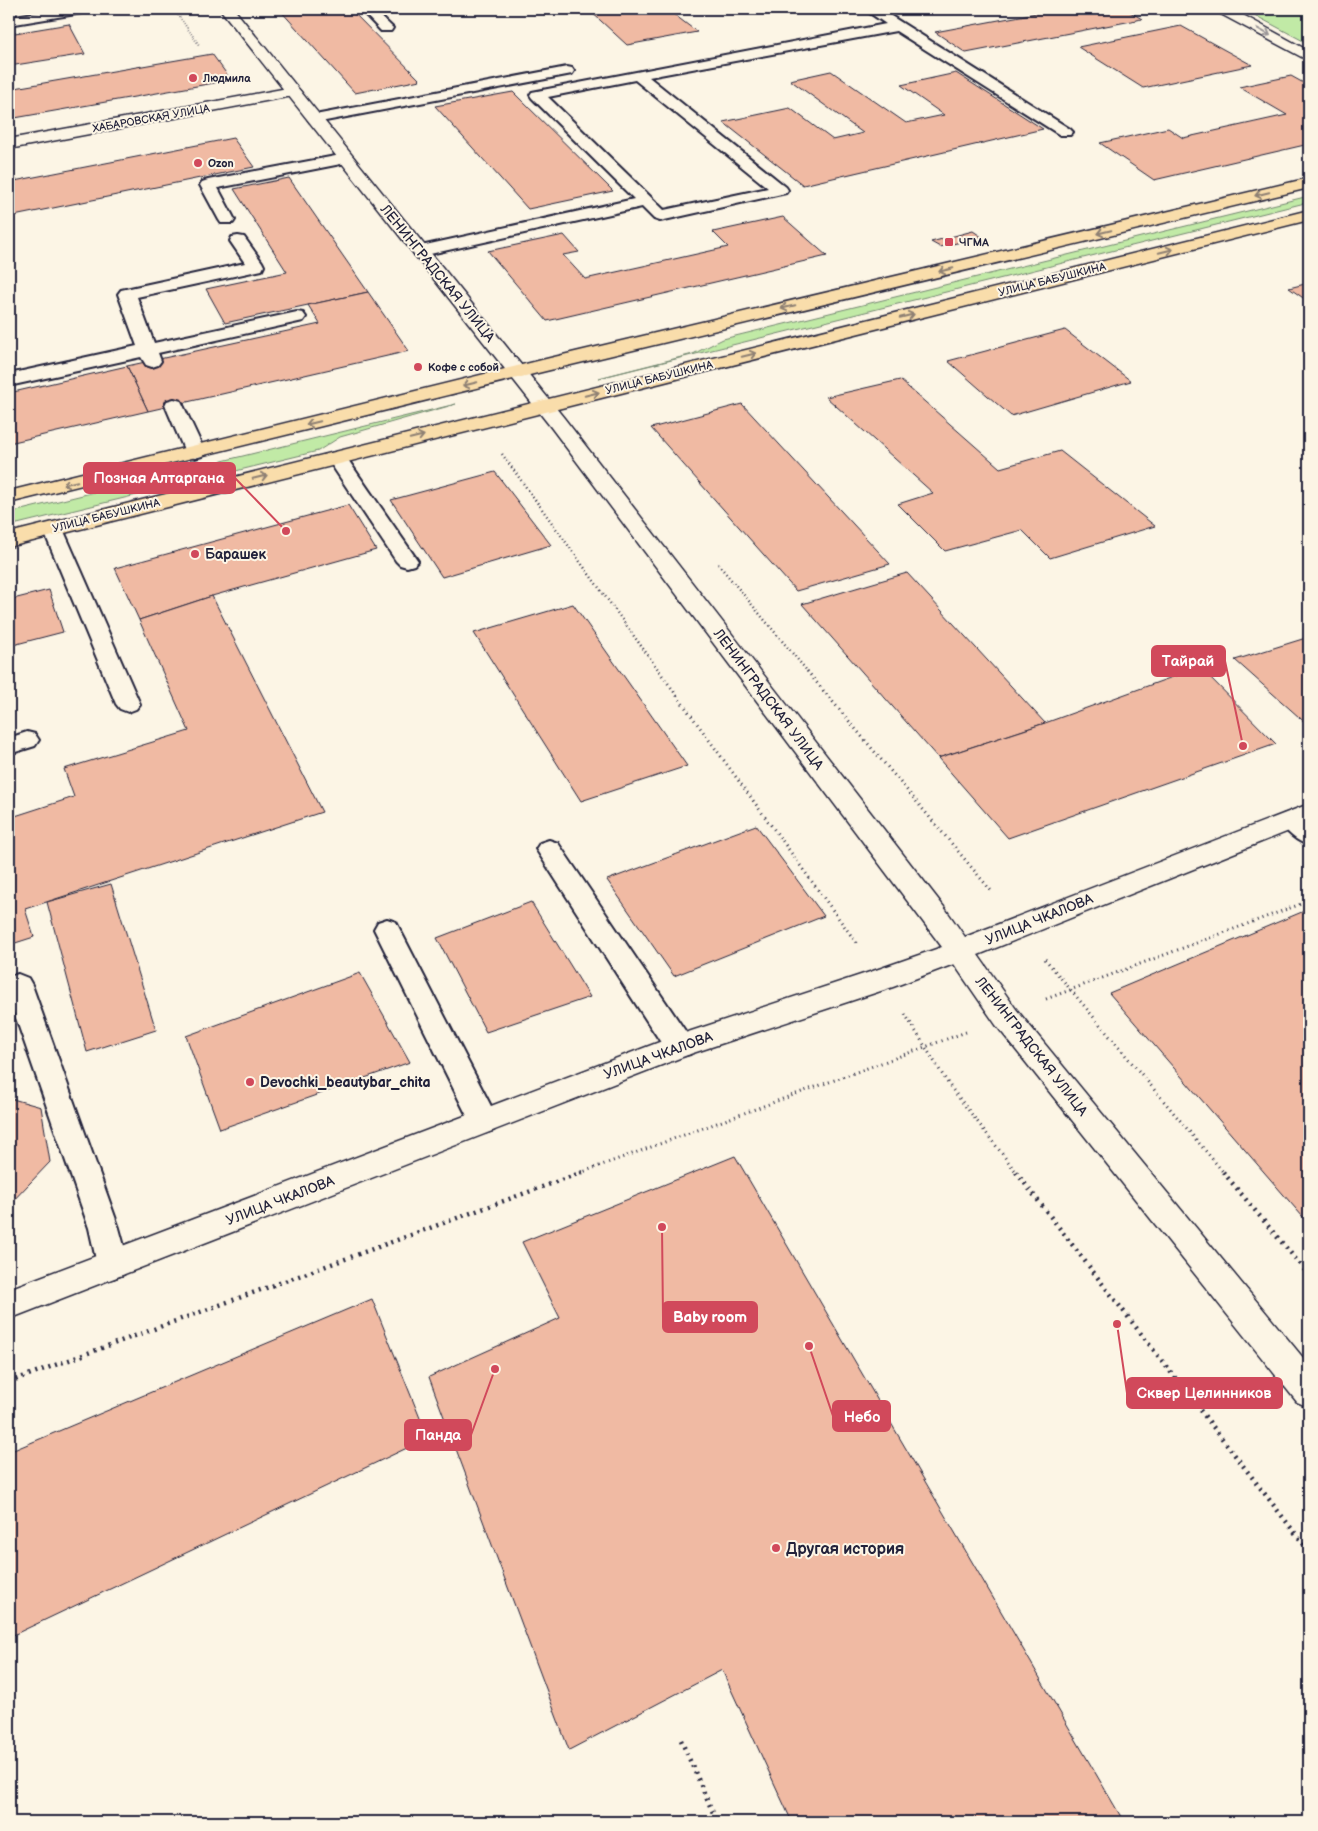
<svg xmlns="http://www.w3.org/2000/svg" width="1318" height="1831" font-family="'Balsamiq Sans',sans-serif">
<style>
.green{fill:#c1eaa6;stroke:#728670}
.building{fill:#f0baa3;stroke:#22223b}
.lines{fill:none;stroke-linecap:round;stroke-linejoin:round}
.lane-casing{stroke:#22223b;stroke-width:4}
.street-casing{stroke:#22223b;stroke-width:3}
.secondary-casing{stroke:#22223b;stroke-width:3}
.primary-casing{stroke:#22223b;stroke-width:3}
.path-far3{stroke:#22223b;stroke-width:2;stroke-dasharray:0.5 2;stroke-linecap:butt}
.path-far2{stroke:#22223b;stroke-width:2.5;stroke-dasharray:1 3;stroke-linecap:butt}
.path-far1{stroke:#22223b;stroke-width:3;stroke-dasharray:1 4;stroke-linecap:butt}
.path{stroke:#22223b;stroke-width:4.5;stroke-dasharray:2 5;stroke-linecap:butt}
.lane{fill:#fcf5e5;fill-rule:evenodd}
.street{fill:#fcf5e5;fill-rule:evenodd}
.secondary{fill:#fcf5e5;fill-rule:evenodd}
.primary{fill:#f9ddab;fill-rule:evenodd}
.oneway{stroke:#9a9698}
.oneway2{stroke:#8e8073}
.poi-dot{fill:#d1495b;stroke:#fcf5e5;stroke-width:2}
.labels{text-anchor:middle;stroke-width:4;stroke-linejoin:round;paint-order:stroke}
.far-poi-label{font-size:11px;font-weight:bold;fill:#22223b;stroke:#fcf5e5;text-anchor:start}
.far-street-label{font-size:11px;fill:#22223b;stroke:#fcf5e5}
.street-label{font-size:14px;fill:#22223b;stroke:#fcf5e5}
.poi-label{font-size:14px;font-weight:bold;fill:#22223b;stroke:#fcf5e5;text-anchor:start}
.near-poi-label{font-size:16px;font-weight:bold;fill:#22223b;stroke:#fcf5e5;text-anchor:start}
.leader{fill:none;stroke:#d1495b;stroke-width:2}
.callout-dot{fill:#d1495b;stroke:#fcf5e5;stroke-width:2}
.callout{fill:#d1495b;stroke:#d1495b;stroke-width:2}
.callout-label{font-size:15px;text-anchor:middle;font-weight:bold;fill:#fff}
</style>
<rect width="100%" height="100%" fill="#fcf5e5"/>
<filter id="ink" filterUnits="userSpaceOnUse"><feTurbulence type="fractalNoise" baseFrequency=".02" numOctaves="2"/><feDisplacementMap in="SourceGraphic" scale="10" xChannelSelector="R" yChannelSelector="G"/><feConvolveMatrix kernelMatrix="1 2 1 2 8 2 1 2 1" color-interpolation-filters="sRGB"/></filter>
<g filter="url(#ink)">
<!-- green -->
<g class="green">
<polygon points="1243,9 1309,9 1309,44"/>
<polygon points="1309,196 1309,202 599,378 693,354 723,339"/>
<polygon points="456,404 340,437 318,451 9,526 9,513"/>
</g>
<!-- building -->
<g class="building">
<polygon points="279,9 350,9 420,80 355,93"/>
<polygon points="588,9 667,9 697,32 627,45"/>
<polygon points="1043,9 1125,9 1142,19 966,53 935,32 1047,11"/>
<polygon points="69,24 85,54 9,66 9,34"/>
<polygon points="1181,26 1252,65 1143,88 1078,47"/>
<polygon points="212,54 231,80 9,119 15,132 9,133 9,89"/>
<polygon points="831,71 906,123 944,115 901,85 956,73 1043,129 803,185 723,122 790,108 833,140 863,133 790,80"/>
<polygon points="1291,76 1309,86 1309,144 1154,180 1100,143 1168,128 1183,138 1287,115 1239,87"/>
<polygon points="513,92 613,191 528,209 435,106"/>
<polygon points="233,138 254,167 9,217 9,182"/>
<polygon points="289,178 368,292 225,323 206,289 287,272 234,189"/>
<polygon points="783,217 827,256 547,321 488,251 564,235 579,252 563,255 585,279 728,247 713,232"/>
<polygon points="973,231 982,237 940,247 931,242"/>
<polygon points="1309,283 1309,302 1289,288"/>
<polygon points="368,292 409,351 148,411 127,366 320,324 308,305"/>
<polygon points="1065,330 1131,381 1011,416 948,361"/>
<polygon points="127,366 148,411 9,443 9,393"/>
<polygon points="900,380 1000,468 1060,451 1155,526 1050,558 1022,530 945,551 898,504 933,493 826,397"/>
<polygon points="742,404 890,564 796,591 651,428"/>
<polygon points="495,472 551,545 442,577 391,500"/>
<polygon points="348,505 376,550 212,596 139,620 115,568"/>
<polygon points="907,573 1045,723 938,758 802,604"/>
<polygon points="49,590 63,632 9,646 9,600"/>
<polygon points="212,596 322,812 25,909 34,937 9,945 9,818 74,797 64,769 189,731 139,620"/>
<polygon points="573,604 687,766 581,801 474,633"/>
<polygon points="1309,637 1309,726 1235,660"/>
<polygon points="1200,667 1276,744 1008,838 938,758 1045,723"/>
<polygon points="756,825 824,916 674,976 607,880"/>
<polygon points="111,884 156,1030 87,1052 47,902"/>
<polygon points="531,902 590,997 486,1032 437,938"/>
<polygon points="1309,909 1309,1040 1306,1041 1309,1045 1309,1224 1109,993"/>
<polygon points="360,973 410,1062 220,1129 186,1036"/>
<polygon points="9,1098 41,1107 50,1162 9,1205"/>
<polygon points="735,1156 1124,1822 792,1822 722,1670 569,1750 429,1377 560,1318 522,1242"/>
<polygon points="372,1299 428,1438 9,1637 9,1452"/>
</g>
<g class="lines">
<!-- lane casing -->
<g class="lane-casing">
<g id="lane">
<polygon points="59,9 89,9 82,13 9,25 9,17"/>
<polygon points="360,9 373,9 393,28 391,31 381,31"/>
<path d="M 864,9 L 880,9 L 1070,129 L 1073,132 L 1070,135 L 1060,135 L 896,31 L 649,77 L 786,187 L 788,190 L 786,193 L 660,221 L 654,219 L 642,207 L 421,256 L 415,255 L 413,251 L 415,247 L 421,246 L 634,199 L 532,98 L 530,95 L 532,92 L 886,24 ZM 635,80 L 768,188 L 664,210 L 548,97 Z"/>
<polygon points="567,67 572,68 574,71 572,74 315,123 310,122 308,119 310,116 315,115"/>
<polygon points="346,154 351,156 354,159 351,162 218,188 235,220 233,223 221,223 219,220 200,185 202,182 208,180"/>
<polygon points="238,236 244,237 262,262 264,266 262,270 137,297 154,343 297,312 303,313 306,317 303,321 158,353 161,361 158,365 152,367 146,365 141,357 9,386 9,374 137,346 118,294 121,290 245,263 230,241 232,237"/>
<polygon points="174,399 181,401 183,405 205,452 202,456 195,458 188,456 185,452 165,405 167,401"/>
<polygon points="337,452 344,454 418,561 414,565 407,567 400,565 396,561 327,458 330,454"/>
<polygon points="53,523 60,525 63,529 140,704 136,709 128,712 120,709 116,704 43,529 46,525"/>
<polygon points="27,732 35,734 39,740 35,746 9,754 9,738"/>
<path d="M 1292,812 L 1301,815 L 1309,822 L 1309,845 C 1297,842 1286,832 1280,821 L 1283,815 Z"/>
<path d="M 549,840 L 558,843 L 690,1038 L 694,1046 L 690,1054 C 667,1061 662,1042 650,1026 L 536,849 L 540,843 Z"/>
<polygon points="387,919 396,922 494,1112 499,1121 494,1130 484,1133 474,1130 374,929 378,922"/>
<polygon points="18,974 28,978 32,985 119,1228 129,1264 124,1274 113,1278 102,1274 97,1264 89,1228 9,998 9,977"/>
</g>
</g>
<!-- street casing -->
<g class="street-casing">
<g id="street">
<polygon points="1215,9 1232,9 1309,51 1309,61 1217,12"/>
<polygon points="293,87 298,89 301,92 298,95 9,149 9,139"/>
</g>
</g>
<!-- secondary casing -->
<g class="secondary-casing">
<polygon id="secondary" points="220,9 234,9 564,418 944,907 965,937 1309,804 1309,823 978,955 1016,1009 1309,1365 1309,1407 1297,1402 996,1025 954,964 893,987 690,1054 9,1319 9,1289 670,1038 873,971 942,947 550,426"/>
</g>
<!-- primary casing -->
<g class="primary-casing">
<g id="primary">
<polygon points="1309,178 1309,188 550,370 9,503 9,491 550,358"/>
<polygon points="1309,210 1309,220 9,547 9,533"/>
</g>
</g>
<!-- path-far3 -->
<polyline class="path-far3" points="174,9 199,45"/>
<!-- path-far2 -->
<g class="path-far2">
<polyline points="502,454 660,672"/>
<polyline points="718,564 808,672"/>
</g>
<!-- path-far1 -->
<g class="path-far1">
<polyline points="659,671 858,945"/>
<polyline points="807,671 993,893"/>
<polyline points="1045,959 1224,1173"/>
<polyline points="1046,999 1309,901"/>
<polyline points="905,1014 949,1085 1017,1173"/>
<polyline points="580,1173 966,1032"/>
</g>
<!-- path -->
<g class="path">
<polyline points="1016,1172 1309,1551"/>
<polyline points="1223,1172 1309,1275"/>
<polyline points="9,1382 583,1172"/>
<polyline points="681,1740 717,1822"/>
</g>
<!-- lane -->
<use href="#lane" class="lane"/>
<!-- street -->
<use href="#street" class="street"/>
<!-- secondary -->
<use href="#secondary" class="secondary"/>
<!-- primary -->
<use href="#primary" class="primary"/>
</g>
<!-- one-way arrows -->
<defs><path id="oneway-shaft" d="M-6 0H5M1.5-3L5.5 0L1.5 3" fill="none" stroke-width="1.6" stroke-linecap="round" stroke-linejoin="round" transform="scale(1.25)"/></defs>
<use class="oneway" href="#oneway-shaft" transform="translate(1264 32) rotate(29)"/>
<g class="oneway2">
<use href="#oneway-shaft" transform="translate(1262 194) rotate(167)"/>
<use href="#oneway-shaft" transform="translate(1104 232) rotate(167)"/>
<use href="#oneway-shaft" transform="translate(1166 251) rotate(-14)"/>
<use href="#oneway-shaft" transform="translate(946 270) rotate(167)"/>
<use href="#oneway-shaft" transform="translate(788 307) rotate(167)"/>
<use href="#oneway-shaft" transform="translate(907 316) rotate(-14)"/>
<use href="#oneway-shaft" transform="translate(749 355) rotate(-14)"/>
<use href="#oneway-shaft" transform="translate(470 384) rotate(166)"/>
<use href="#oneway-shaft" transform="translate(592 394) rotate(-14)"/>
<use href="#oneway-shaft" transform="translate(313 423) rotate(166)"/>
<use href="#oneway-shaft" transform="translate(417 437) rotate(-14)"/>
<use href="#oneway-shaft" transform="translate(260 477) rotate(-14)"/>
<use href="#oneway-shaft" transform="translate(70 483) rotate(166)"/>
</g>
</g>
<!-- markers -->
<g class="poi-dot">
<circle cx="193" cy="78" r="5"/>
<circle cx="198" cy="163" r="5"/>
<rect x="944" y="237" width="10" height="10" rx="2.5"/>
<circle cx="418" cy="367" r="5"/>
<circle cx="195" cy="554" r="5"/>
<circle cx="250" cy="1082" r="5"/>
<circle cx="776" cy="1548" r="5"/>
</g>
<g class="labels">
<!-- far-poi labels -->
<g class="far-poi-label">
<text x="203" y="82">Людмила</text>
<text x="208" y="167">Ozon</text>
<text x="959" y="246">ЧГМА</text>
<text x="428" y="371">Кофе с собой</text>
</g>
<!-- far-street labels -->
<g class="far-street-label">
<text transform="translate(151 118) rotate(-10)" y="4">ХАБАРОВСКАЯ УЛИЦА</text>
<text transform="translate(1052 279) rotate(-14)" y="4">УЛИЦА БАБУШКИНА</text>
<text transform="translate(659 377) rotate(-14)" y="4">УЛИЦА БАБУШКИНА</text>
<text transform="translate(106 515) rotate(-14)" y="4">УЛИЦА БАБУШКИНА</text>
</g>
<!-- street labels -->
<g class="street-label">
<text transform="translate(438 273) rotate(51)" y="5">ЛЕНИНГРАДСКАЯ УЛИЦА</text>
<text transform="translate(769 699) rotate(53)" y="5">ЛЕНИНГРАДСКАЯ УЛИЦА</text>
<text transform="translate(1039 919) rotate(-22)" y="5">УЛИЦА ЧКАЛОВА</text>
<text transform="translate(1032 1046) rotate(52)" y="5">ЛЕНИНГРАДСКАЯ УЛИЦА</text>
<text transform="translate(658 1055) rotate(-20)" y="5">УЛИЦА ЧКАЛОВА</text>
<text transform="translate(280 1200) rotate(-21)" y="5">УЛИЦА ЧКАЛОВА</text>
</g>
<!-- poi labels -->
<g class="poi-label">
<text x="205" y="559">Барашек</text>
<text x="260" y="1087">Devochki_beautybar_chita</text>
</g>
<!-- near-poi labels -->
<g class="near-poi-label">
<text x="786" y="1554">Другая история</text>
</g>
</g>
<!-- callouts -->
<path class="leader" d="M286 531L235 478M1243 746L1225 661M662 1227L663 1317M1117 1324L1127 1393M809 1346L833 1416M495 1369L471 1435"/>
<g class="callout-dot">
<circle cx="286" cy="531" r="5"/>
<circle cx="1243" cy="746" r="5"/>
<circle cx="662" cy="1227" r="5"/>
<circle cx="1117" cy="1324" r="5"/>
<circle cx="809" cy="1346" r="5"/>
<circle cx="495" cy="1369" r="5"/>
</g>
<g class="callout">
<rect x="84" y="463" width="151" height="30" rx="5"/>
<rect x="1152" y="646" width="73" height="30" rx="5"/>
<rect x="663" y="1302" width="94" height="30" rx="5"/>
<rect x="1127" y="1378" width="155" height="30" rx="5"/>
<rect x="833" y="1401" width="57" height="30" rx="5"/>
<rect x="405" y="1420" width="66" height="30" rx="5"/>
</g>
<g class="callout-label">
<text x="159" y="483">Позная Алтаргана</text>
<text x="1188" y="666">Тайрай</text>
<text x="710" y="1322">Baby room</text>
<text x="1204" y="1398">Сквер Целинников</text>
<text x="862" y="1422">Небо</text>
<text x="438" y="1440">Панда</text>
</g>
<!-- margin -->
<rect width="1318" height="1831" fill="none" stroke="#fcf5e5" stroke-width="30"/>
<rect x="15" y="15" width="1288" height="1801" fill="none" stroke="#22223b" stroke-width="2" filter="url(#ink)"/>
</svg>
